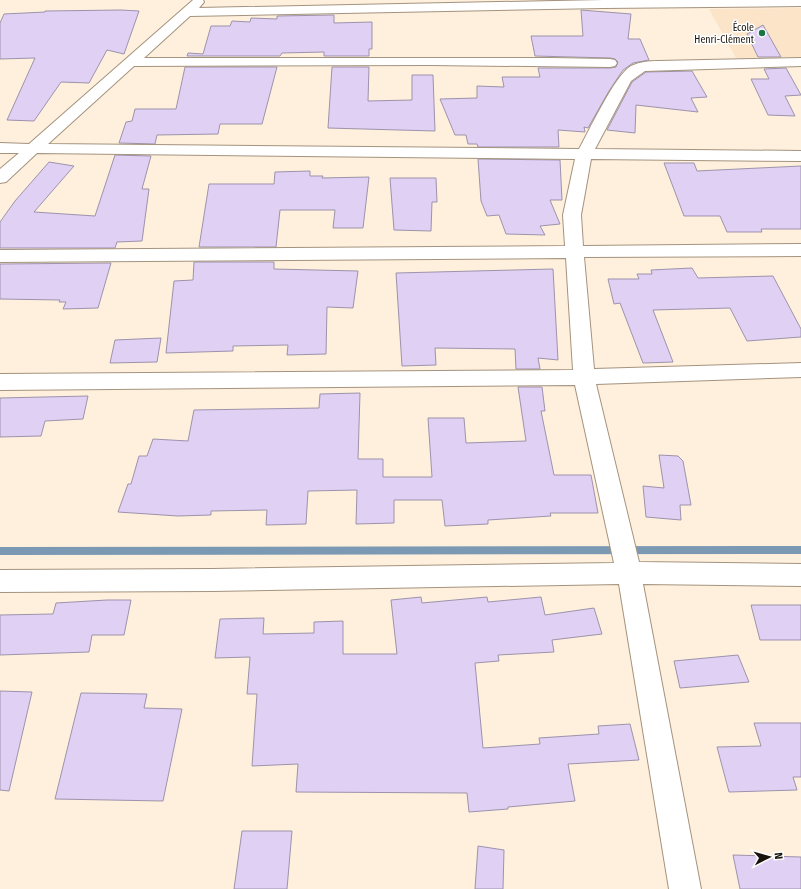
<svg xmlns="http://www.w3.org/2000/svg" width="801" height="889" font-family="'Fira Sans Condensed',sans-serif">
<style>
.built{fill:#fbe4c7}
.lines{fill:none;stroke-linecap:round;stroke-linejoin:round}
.stream{fill:#7c99b4;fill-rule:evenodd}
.building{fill:#dfd0f4;stroke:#9d93ab}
.street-casing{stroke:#a4937e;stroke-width:2}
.street{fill:#fff;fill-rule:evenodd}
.poi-dot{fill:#1c7346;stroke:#fff;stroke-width:1.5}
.labels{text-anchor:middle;stroke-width:3;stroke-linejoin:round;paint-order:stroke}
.far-poi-label{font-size:10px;fill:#19130b;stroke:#fff;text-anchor:end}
</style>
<rect width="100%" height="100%" fill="#fef0dd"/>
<!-- built -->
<polygon class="built" points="801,8 801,57 736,58 709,9"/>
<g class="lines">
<!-- stream -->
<polygon class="stream" points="801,546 801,554 0,555 0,547"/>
</g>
<!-- building -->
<g class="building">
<polygon points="121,10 139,11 124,54 107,50 89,83 61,82 34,121 7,120 35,58 0,59 0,23 4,14 45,12 45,11"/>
<polygon points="581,10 631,14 628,39 640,39 649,60 633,63 623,70 609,91 588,128 584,127 585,132 558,130 559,147 478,147 477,144 468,144 466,135 455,135 440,99 477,98 477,86 504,87 502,77 540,77 538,68 610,68 616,67 618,62 615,59 610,58 535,56 531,36 583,36"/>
<polygon points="334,15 334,23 372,22 372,49 369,49 369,56 324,56 324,52 282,53 280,56 187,56 188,53 203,54 211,26 230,26 232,21 250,22 251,18 277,19 277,16"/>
<polygon points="763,25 781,57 758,57 747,34"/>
<polygon points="185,67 277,67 262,124 220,124 218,134 157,135 155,144 119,143 126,122 132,121 135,109 176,109"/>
<polygon points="332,67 369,67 368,101 412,100 412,75 433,75 435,131 328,128"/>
<polygon points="786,68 801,95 785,96 795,116 768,115 751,79 769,79 764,69"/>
<polygon points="692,71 707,97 691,98 698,112 636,105 635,133 607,130 632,82 646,72"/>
<polygon points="115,155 151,156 142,189 149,189 142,241 117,242 115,248 0,248 0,222 15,201 49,162 74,166 34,212 95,216"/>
<polygon points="478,159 560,160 562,200 550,200 560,224 540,226 545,235 506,234 499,215 487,216 481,201"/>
<polygon points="664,163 694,163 697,171 801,166 801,229 761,229 762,232 727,232 720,216 684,216"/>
<polygon points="310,171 310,176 323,176 322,178 369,177 363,228 333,228 335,210 280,210 276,247 199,247 209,184 274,184 275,172"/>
<polygon points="390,178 436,178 437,202 432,202 431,231 394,230"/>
<polygon points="194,262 274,262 274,269 358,271 353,308 327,307 326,354 287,355 288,345 233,346 233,351 166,353 174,281 193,280"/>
<polygon points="111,263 98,308 63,309 66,302 59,302 60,300 0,299 0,264"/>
<polygon points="692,268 698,278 773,276 801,329 801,337 747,341 730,308 653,310 673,362 643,363 620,303 614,304 608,279 639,279 637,274 652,274 651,270"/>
<polygon points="553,269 558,360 538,358 540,369 516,369 515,349 435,348 436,365 402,366 396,273"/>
<polygon points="161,338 157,362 110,363 115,340"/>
<polygon points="518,387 542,387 545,411 541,411 554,475 591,475 598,513 550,513 551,516 488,520 488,524 445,526 442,500 394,500 394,523 356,524 357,490 308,491 306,524 266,525 267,510 211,511 211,515 178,516 118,512 128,484 131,484 139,456 147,456 153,439 188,441 194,410 319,408 320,394 360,393 358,459 383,459 383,477 432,477 428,418 464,418 466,443 526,441"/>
<polygon points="88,396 83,419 45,421 41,436 0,437 0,398"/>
<polygon points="659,455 678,456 683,461 691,505 680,505 681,520 646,517 643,486 664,488"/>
<polygon points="421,597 422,603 487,597 488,602 541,597 545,615 594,608 602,634 552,640 554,652 498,655 499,661 475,663 483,748 540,744 539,738 599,734 598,726 630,724 639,760 568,764 575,801 508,807 508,809 469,812 467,793 296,792 298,764 252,766 257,694 247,694 250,657 215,658 220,619 264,618 263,634 314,633 314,622 343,621 343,654 397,654 391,600"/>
<polygon points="107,600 131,600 124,635 92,635 89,652 0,655 0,615 53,614 56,603"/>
<polygon points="751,605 801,605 801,640 760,640"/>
<polygon points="738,655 749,682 680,688 674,661"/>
<polygon points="0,691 32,692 9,791 0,790"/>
<polygon points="81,693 147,694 144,708 182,709 163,801 55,799"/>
<polygon points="754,723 801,723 801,777 793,777 797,790 729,792 717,747 761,746"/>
<polygon points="242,831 292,831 287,889 234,889"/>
<polygon points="478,846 504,850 503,889 475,889"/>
<polygon points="733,855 801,857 801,889 740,889"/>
</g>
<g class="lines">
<!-- street casing -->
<g class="street-casing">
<path id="street" d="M 193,0 L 203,0 L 204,2 L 199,8 L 604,0 L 801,0 L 801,6 L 604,8 L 190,16 L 144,58 L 550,58 L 610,59 L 615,60 L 617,63 L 615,66 L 610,67 L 430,65 L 134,66 L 48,144 L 579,149 C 589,131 615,75 631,66 C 639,62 649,61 658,61 L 801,58 L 801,66 L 645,71 L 631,81 L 595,149 L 801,151 L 801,161 L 591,159 L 581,215 L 583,246 L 801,244 L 801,256 L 584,257 L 594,369 L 801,363 L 801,377 L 596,384 L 639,562 L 801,564 L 801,586 L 643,584 L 701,889 L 669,889 L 619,584 L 212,591 L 0,592 L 0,570 L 212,569 L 614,563 L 575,385 L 0,390 L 0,374 L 573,370 L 566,258 L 0,262 L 0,250 L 565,246 L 563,215 L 575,159 L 37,153 L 6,182 L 0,183 L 0,169 L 19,153 L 0,153 L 0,143 L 29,144 Z"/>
</g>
<!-- street -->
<use href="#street" class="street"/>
</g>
<!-- markers -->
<circle class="poi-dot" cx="762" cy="33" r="4"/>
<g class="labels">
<!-- far-poi labels -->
<g class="far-poi-label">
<text x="754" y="31">École<tspan x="754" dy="12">Henri-Clément</tspan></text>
</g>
</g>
<!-- north arrow -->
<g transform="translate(769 857) rotate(84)" stroke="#ffffff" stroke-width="3" paint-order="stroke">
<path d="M0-3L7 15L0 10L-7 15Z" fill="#19130b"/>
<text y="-6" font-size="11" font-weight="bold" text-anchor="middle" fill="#19130b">N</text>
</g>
</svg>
